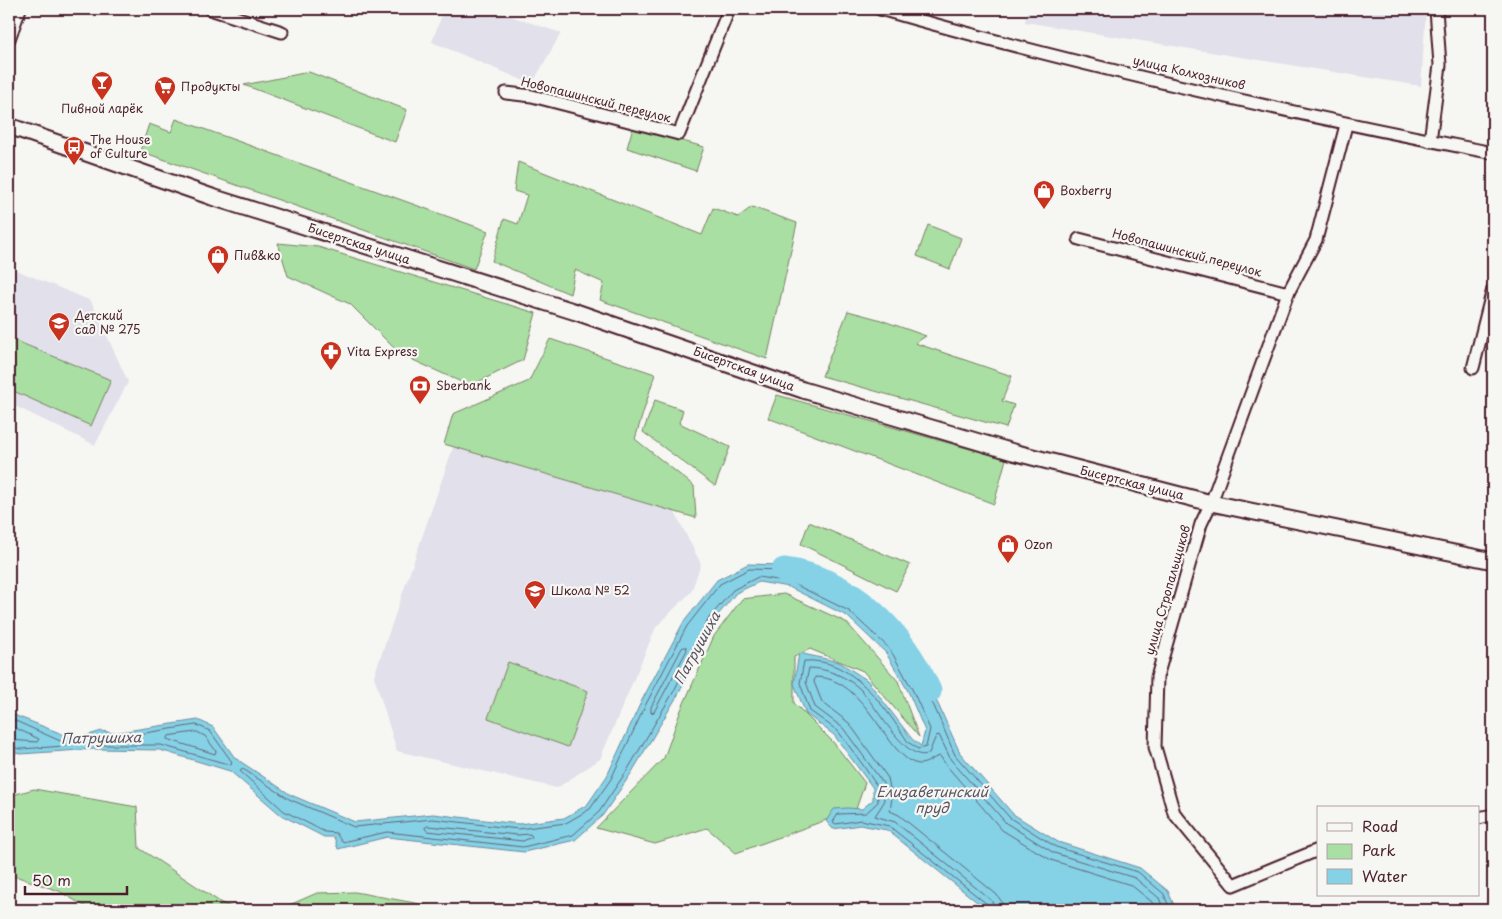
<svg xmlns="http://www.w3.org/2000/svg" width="1502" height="919" font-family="'Playpen Sans',sans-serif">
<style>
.built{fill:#e1e0eb}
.green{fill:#a9dfa2;stroke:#7a7f66}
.water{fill:#85d1e6;stroke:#6d8a9b}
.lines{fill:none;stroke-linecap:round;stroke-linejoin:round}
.shore{stroke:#626676;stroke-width:1}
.river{stroke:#85d1e6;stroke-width:25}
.minor-casing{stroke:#4a1f2b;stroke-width:15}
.secondary-casing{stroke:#4a1f2b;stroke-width:19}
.minor{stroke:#f6f6f2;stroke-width:11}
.secondary{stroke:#f6f6f2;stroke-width:15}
.labels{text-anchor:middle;stroke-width:4.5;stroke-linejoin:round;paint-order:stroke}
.street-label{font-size:12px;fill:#4a1f2b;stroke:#f6f6f2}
.poi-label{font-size:12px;fill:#4a1f2b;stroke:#f6f6f2;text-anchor:start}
.water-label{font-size:14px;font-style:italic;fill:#5c5463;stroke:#f6f6f2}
</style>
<rect width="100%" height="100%" fill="#f6f6f2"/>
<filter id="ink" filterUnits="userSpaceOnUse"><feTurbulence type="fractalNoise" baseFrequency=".02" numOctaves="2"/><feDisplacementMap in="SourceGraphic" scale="10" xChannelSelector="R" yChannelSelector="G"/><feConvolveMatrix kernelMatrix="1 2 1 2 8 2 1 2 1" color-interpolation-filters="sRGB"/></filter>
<g filter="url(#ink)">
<!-- built -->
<g class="built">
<polygon points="444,9 489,9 561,33 532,84 432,42"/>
<polygon points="1028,9 1426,9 1421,86 1025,22"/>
<polygon points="9,267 91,301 128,382 95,445 9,403"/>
<polygon points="454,445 664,491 701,564 691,592 656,627 600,759 557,788 397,751 374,676"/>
</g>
<!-- green -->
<g class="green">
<polygon points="309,72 407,110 395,142 244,85"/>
<polygon points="176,119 488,231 474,269 140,151 149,124 171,132"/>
<polygon points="633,127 704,147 696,171 627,148"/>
<polygon points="518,162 702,235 713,208 738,217 752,207 797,223 767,359 600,300 604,283 575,270 570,294 492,261 504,219 518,224 527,195 514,191"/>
<polygon points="928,225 961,238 950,269 917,256"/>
<polygon points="278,243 318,247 536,313 523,360 470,386 400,354 350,304 288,276"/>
<polygon points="848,311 878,319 926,336 915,343 1012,376 1002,401 1014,405 1006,428 822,376"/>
<polygon points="9,338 111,380 91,426 9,389"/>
<polygon points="550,339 655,374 635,439 694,486 696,518 444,444 453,414 529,381"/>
<polygon points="777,395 1006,459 994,504 768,418"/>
<polygon points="655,400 683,410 679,423 730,447 715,486 643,432"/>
<polygon points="809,522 910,565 896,591 801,544"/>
<polygon points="784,594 846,622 898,681 919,737 863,671 810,649 794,657 794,703 833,742 865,783 856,809 736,853 707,828 655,844 596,828 664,758 681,710 714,636 742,599"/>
<polygon points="508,662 588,691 568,747 488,718"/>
<polygon points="34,789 137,807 139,848 223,904 240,910 91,910 59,891 18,877 9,877 9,796"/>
<polygon points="355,892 453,910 278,910 317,893"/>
</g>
<!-- water -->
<polygon class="water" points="748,564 783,565 843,590 868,607 896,637 921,675 938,704 960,753 1013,814 1058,842 1140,868 1168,891 1176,910 987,910 887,830 860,825 833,829 826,821 834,809 847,808 862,809 873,800 873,788 834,735 806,714 794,684 799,653 839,662 867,680 912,739 921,746 925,731 908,691 886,653 847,616 789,587 759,582 736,593 713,621 679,693 632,772 603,815 575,840 524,852 387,837 338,849 334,837 324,837 281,815 230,771 160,750 95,749 20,754 9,751 9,713 75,739 102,731 113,733 198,720 213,727 235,758 291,795 355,822 433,814 519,824 564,818 587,805 607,776 641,702 683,623 717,580"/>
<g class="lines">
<!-- shore -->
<g class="shore">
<polygon points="686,647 687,650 654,712 651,713 651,707 682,648"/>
<polyline points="9,718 67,744 65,746 21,749 9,747"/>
<polyline points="9,725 39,739 37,742 9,740"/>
<polygon points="197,725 210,731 232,762 231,765 161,745 91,745 89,743 90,740 102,736 113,738"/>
<polygon points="197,732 205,736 216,751 215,754 167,739 169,736"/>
<polygon points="428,826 517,835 530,834 532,837 523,841 427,831 425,828"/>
<path d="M 989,910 L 987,904 L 889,826 L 861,820 L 836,824 L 833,822 L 838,814 L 866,813 L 878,802 L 877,786 L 863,765 L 838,731 L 810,711 L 800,683 L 804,661 C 852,657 885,707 908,742 L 918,749 L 926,747 L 930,729 L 912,689 L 890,649 L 849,611 L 790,582 L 758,577 L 733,590 L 709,618 L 674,691 L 628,769 L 599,812 L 573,835 L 523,847 L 387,832 L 342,842 L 336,833 L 325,832 L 284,811 L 240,771 L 243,769 L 289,799 L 354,827 L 433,819 L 518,829 L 566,823 L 590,809 L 611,779 L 646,704 L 687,626 L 720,584 L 749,569 L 782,570 L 841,594 L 865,611 L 892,640 L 934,706 L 955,755 L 1010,818 L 1056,847 L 1138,872 L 1164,894 L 1170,910"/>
<path d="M 996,910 L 991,900 L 895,822 L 875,816 L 884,802 L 883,783 L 843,728 L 815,707 L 806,682 L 809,668 C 826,668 848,677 861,690 C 875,704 908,766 929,753 L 936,736 L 939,735 L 951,760 L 1006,823 L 1054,853 L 1135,878 L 1159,898 L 1164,910"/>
<path d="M 1003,910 L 1002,902 L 996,894 L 899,815 L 890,811 L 892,798 L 888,778 L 849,723 L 822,702 L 814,682 L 815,677 C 867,676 887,761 919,764 C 928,764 933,757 940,756 L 946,765 L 1002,830 L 1051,860 L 1131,885 L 1152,902 L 1156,910"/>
</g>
<!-- river -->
<path class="river" d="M 784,570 C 851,579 902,631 929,691"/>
<!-- minor casing -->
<g class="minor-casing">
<g id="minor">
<polyline points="210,9 282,32"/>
<path d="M 880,9 C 1082,67 1288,113 1493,153"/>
<polyline points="9,39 20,9"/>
<polyline points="506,93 532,96 679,134 729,9"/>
<polyline points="1430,141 1440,65 1436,9"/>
<polyline points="1079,239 1288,293"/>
<polyline points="1473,368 1493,289"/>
<polyline points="1478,818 1493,815"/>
<polyline points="1318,850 1233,885 1174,813 1155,747 1157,677 1201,524 1211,503 1288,293 1316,240 1346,125"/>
</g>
</g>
<!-- secondary casing -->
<g class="secondary-casing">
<polyline id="secondary" points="9,126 212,197 576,312 803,390 1013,452 1211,503 1493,561"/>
</g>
<!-- minor -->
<use href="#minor" class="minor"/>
<!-- secondary -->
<use href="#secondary" class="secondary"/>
</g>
</g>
<!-- icons -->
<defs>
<g id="bar-pin" transform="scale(1.125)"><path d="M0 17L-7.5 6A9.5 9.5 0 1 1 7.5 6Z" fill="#c8321e" stroke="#f6f6f2"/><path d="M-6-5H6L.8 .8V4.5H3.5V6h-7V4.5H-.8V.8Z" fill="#fff"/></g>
<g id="supermarket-pin" transform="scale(1.125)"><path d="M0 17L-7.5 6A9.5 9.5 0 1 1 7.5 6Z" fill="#c8321e" stroke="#f6f6f2"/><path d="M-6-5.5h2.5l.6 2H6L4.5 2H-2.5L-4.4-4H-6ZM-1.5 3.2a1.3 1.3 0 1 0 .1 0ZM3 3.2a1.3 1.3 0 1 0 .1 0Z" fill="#fff"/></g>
<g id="bus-pin" transform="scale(1.125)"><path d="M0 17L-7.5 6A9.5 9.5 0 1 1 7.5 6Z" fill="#c8321e" stroke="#f6f6f2"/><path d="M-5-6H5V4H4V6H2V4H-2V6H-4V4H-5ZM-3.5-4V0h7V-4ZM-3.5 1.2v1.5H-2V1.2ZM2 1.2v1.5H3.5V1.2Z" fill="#fff"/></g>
<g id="shop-pin" transform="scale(1.125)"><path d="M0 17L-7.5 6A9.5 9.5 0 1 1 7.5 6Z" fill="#c8321e" stroke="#f6f6f2"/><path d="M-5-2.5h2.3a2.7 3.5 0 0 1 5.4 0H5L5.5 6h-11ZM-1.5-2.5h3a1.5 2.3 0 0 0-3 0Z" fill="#fff"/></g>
<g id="school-pin" transform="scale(1.125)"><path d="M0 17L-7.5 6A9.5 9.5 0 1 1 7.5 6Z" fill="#c8321e" stroke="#f6f6f2"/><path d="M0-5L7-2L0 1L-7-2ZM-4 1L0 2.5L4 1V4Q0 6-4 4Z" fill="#fff"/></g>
<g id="pharmacy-pin" transform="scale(1.125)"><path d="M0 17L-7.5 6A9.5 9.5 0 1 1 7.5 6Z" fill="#c8321e" stroke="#f6f6f2"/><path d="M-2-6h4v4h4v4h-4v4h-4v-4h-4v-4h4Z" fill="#fff"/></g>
<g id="bank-pin" transform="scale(1.125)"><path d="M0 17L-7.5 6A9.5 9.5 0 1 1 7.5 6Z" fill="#c8321e" stroke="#f6f6f2"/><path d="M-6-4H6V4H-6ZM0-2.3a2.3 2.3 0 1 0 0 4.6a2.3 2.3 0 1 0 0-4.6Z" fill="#fff"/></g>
</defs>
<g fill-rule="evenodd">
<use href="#bar-pin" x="102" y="82"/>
<use href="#supermarket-pin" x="165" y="87"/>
<use href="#bus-pin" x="74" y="147"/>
<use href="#shop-pin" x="1044" y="191"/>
<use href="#shop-pin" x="218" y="256"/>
<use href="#school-pin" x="59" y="323"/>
<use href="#pharmacy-pin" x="331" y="352"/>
<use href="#bank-pin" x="420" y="386"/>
<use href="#shop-pin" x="1008" y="545"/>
<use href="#school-pin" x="535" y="591"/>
</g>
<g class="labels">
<!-- street labels -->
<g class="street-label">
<text transform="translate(1189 73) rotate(13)" y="4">улица Колхозников</text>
<text transform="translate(596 100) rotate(14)" y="4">Новопашинский переулок</text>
<text transform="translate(359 244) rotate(18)" y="4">Бисертская улица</text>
<text transform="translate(1187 253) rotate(15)" y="4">Новопашинский переулок</text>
<text transform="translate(744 369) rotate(20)" y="4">Бисертская улица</text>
<text transform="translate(1132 483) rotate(14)" y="4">Бисертская улица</text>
<text transform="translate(1168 590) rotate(-74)" y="4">улица Стропальщиков</text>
</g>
<!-- poi labels -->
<g class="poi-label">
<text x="181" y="91">Продукты</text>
<text x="102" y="113" text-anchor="middle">Пивной ларёк</text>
<text x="90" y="144">The House<tspan x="90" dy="14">of Culture</tspan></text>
<text x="1060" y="195">Boxberry</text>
<text x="234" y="260">Пив&amp;ко</text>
<text x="75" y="320">Детский<tspan x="75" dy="14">сад № 275</tspan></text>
<text x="347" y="356">Vita Express</text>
<text x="436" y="390">Sberbank</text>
<text x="1024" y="549">Ozon</text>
<text x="551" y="595">Школа № 52</text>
</g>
<!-- water labels -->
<g class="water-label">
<text transform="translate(697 648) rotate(-61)" y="5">Патрушиха</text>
<text transform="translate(101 738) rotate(-1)" y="5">Патрушиха</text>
<text x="932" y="797">Елизаветинский<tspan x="932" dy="16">пруд</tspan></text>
</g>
</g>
<!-- margin -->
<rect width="1502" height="919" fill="none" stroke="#f6f6f2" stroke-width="30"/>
<rect x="15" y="15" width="1472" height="889" fill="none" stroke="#4a1f2b" stroke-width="2" filter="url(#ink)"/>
<!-- legend -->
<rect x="1317" y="806" width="162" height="90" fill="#f6f6f2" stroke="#b1a0a2"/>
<rect x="1327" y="823" width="25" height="8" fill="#f6f6f2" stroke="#b1a0a2"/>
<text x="1362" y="832" font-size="15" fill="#4a1f2b">Road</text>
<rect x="1327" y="844" width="25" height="15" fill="#a9dfa2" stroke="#b1a0a2"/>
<text x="1362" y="856" font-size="15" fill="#4a1f2b">Park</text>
<rect x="1327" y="869" width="25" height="15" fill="#85d1e6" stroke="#b1a0a2"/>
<text x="1362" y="882" font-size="15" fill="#4a1f2b">Water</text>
<!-- scale -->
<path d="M25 886v8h102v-8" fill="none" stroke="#4a1f2b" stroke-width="2.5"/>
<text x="32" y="886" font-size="15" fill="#4a1f2b" stroke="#f6f6f2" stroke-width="4" paint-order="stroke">50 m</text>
</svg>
